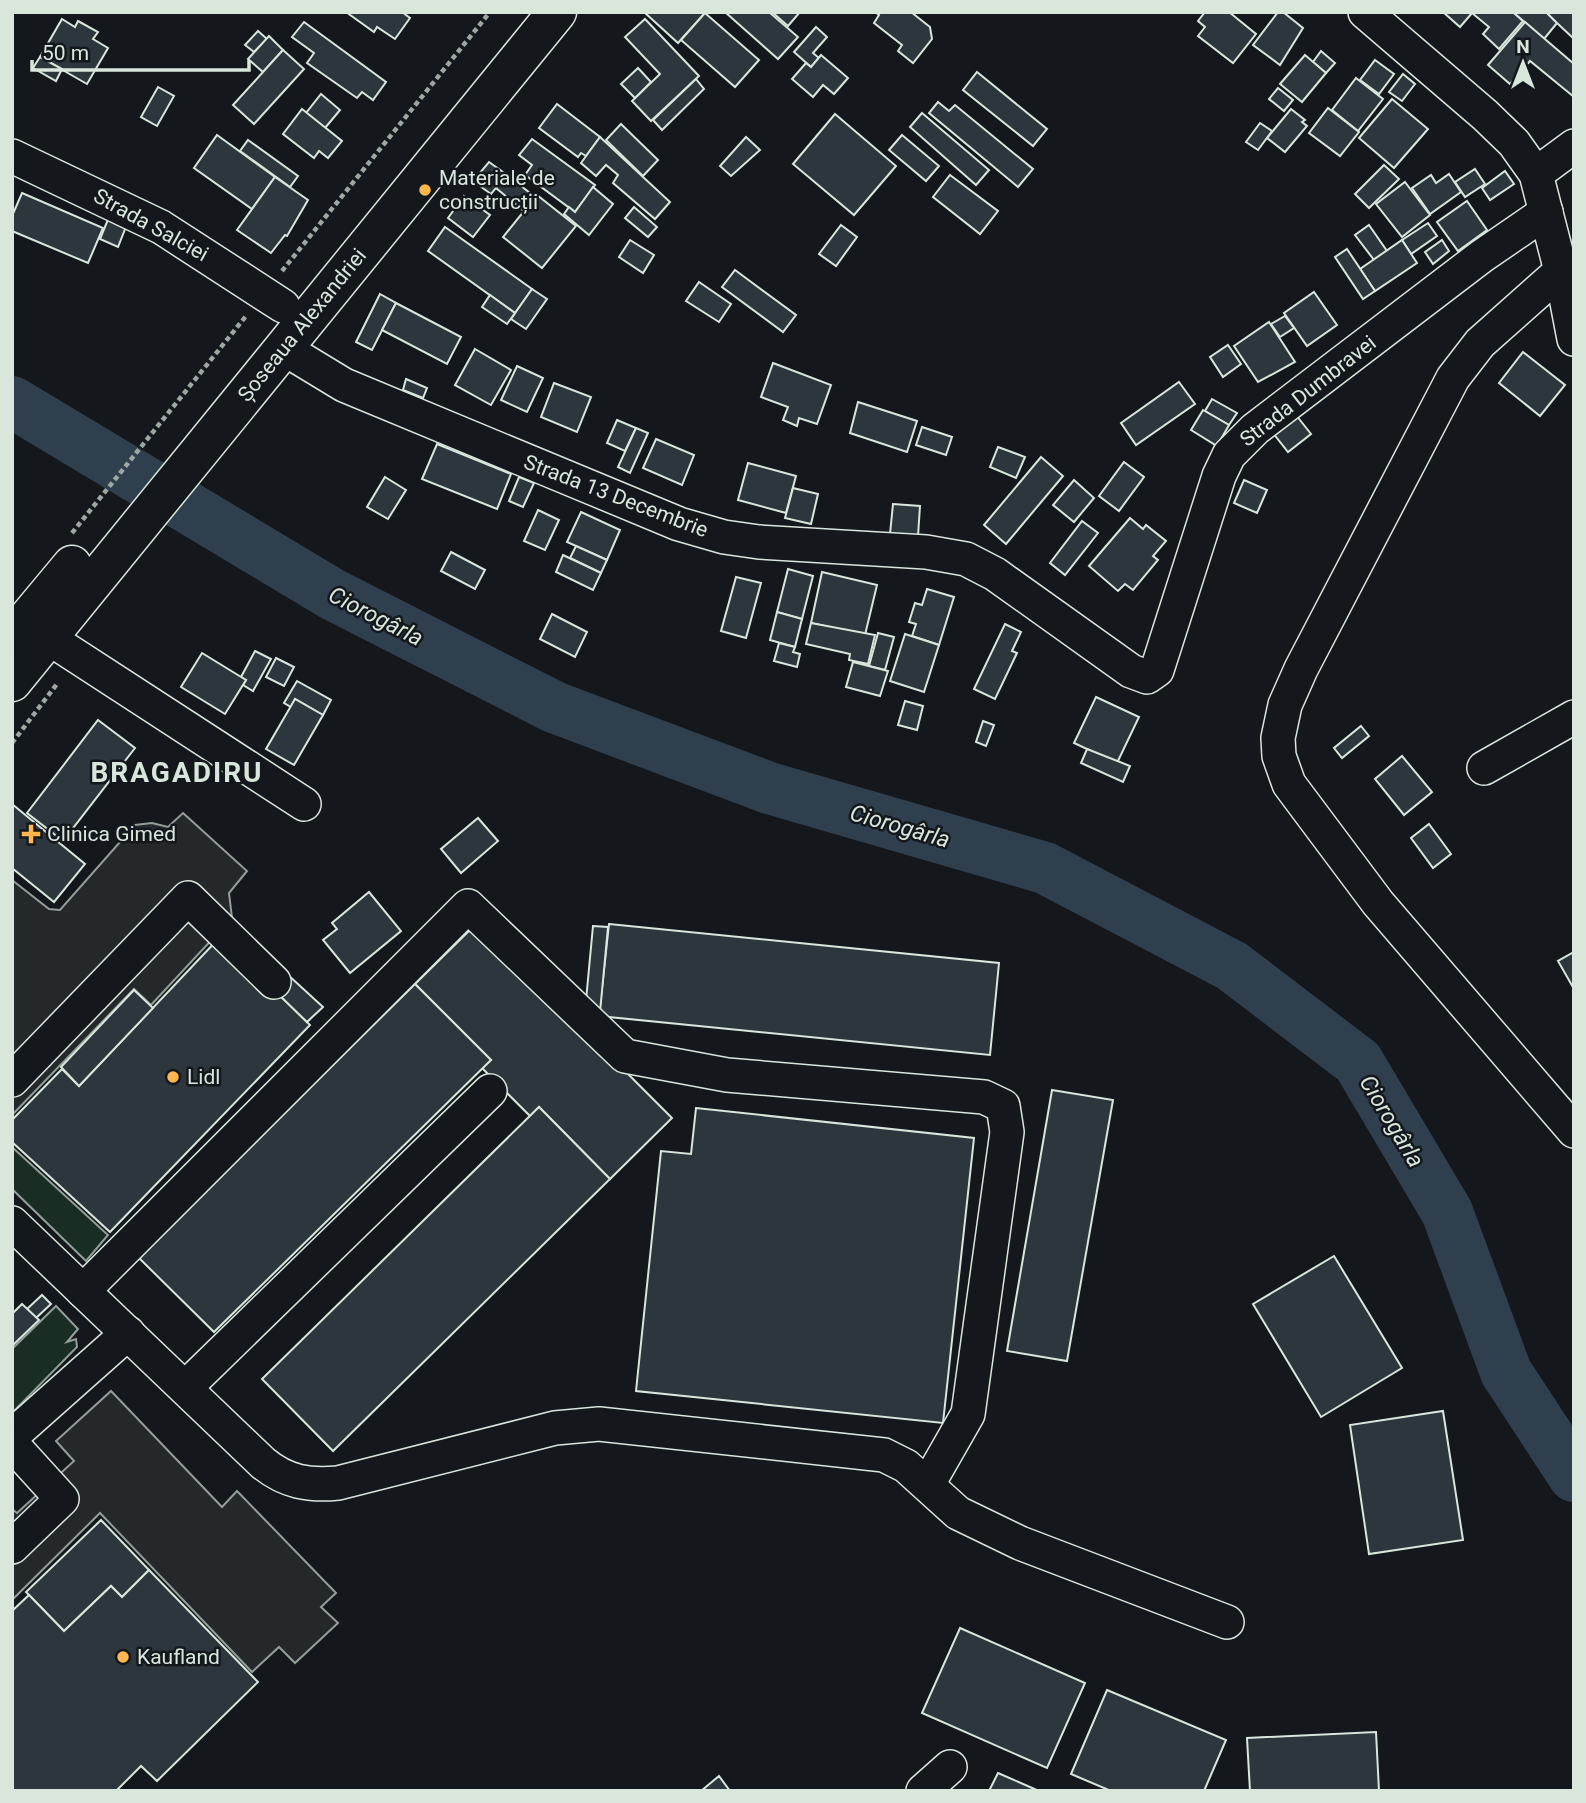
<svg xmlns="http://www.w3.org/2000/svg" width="1586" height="1803" font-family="Roboto,sans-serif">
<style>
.green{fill:#1a2d24;stroke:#939e99;stroke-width:2}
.parking{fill:#24282b;stroke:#939e99;stroke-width:2}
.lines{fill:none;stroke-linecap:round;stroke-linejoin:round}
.river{stroke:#2f3f4d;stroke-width:52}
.building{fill:#2c363c;stroke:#d8e6dc;stroke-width:2}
.minor-casing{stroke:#d8e6dc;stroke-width:36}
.highway-casing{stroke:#d8e6dc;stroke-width:41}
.path{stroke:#9da8a2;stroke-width:4.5;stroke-dasharray:5 3.5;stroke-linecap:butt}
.minor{stroke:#14181c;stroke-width:33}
.highway{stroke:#14181c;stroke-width:38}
.poi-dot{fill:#ffb74d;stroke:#14181c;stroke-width:2.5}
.labels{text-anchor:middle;stroke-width:5;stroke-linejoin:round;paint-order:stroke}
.poi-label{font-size:21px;fill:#d8e6dc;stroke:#14181c;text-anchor:start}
.street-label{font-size:21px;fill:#d8e6dc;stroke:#14181c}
.water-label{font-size:23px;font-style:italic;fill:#d8e6dc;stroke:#14181c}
.district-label{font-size:28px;font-weight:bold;letter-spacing:2px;fill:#d8e6dc;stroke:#14181c}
</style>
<rect width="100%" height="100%" fill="#14181c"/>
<!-- green -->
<g class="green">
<polygon points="12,1147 108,1235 86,1261 12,1189"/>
<polygon points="56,1306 78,1329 67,1342 76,1339 77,1347 12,1413 12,1349"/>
</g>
<!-- parking -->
<g class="parking">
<polygon points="183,813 247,871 229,893 232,918 151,1005 134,989 13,1114 12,880 49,909 60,910 135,825 152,823 168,827"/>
<polygon points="111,1391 222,1507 237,1491 336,1593 321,1607 338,1623 295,1663 279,1647 252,1672 100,1513 12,1600 12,1509 17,1513 74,1461 56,1441"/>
</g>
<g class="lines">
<!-- river -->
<polyline class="river" points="12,402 332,594 554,707 769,788 1045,868 1232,966 1358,1062 1447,1212 1506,1372 1574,1476"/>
</g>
<!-- building -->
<g class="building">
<polygon points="346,12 402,12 410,18 395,39 377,27 374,32"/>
<polygon points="644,12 704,12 705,13 678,43"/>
<polygon points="725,12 769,12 798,37 778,59"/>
<polygon points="772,12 800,12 788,26"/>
<polygon points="875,12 911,12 930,27 932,39 913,63 898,51 902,45 874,23 879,15"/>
<polygon points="1205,12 1229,12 1256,34 1233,63 1198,36 1205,27 1198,21"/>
<polygon points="1278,12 1283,12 1303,28 1280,65 1253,45"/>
<polygon points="1443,12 1473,12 1460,27"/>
<polygon points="1513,12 1523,21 1499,49 1483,34 1489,27 1472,13"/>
<polygon points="1513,12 1546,12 1557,23 1544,39"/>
<polygon points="1546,12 1574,12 1574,39 1557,23"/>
<polygon points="705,13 759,60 735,87 681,40"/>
<polygon points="62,19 75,27 78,21 98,32 93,39 108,48 87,84 40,57"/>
<polygon points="645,19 699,76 651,121 632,101 660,74 625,37"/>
<polygon points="304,22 386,82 373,100 362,92 357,98 307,63 314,53 292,37"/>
<polygon points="1525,22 1574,64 1574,97 1530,61 1510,84 1488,65"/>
<polygon points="816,27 827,37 813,53 819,58 811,67 794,52"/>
<polygon points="258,31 267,39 254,52 245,45"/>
<polygon points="269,36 283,50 263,72 248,59"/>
<polygon points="283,50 304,69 254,124 233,105"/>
<polygon points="1321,51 1335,63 1326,73 1313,62"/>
<polygon points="821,55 848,78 834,94 823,85 813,97 792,79 806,63 811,67"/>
<polygon points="1305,55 1326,73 1302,102 1280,84"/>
<polygon points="40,57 62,69 56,81 33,68"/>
<polygon points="1375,60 1394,74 1379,94 1360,80"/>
<polygon points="638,68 651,82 635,98 621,84"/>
<polygon points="977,72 1047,129 1033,146 963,90"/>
<polygon points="1403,74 1415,84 1402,101 1389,92"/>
<polygon points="1356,78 1383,99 1358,131 1332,110"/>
<polygon points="696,79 704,89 662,130 653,120"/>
<polygon points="158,87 174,96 157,126 141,117"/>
<polygon points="1278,88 1293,100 1284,111 1269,99"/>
<polygon points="321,94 340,110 325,128 306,113"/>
<polygon points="1392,99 1428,129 1394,168 1359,138"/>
<polygon points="938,102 949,111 955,105 1033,169 1018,187 929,113"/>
<polygon points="557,104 600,137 586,156 581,153 578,157 539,128"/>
<polygon points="1328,108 1359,132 1340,156 1309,133"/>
<polygon points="302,109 342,141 328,158 319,151 314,158 283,134"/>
<polygon points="1291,109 1305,120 1302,122 1307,126 1285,152 1267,138"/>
<polygon points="922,113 989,170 976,185 910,127"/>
<polygon points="835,114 896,166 854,215 793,164"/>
<polygon points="1260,123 1272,131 1258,150 1246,142"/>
<polygon points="621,124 658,160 643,176 606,140"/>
<polygon points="217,135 275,177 252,209 194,168"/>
<polygon points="902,135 939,166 926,181 889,150"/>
<polygon points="600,137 670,202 655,219 613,183 618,175 606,165 596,176 581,163"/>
<polygon points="746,137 760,150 731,176 720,166"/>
<polygon points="532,139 595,185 575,212 525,175 532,165 519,155"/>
<polygon points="248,140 298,176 290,187 240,151"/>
<polygon points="489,162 507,175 491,194 473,181"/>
<polygon points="1384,165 1399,179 1369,208 1355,194"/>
<polygon points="1475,169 1485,184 1465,197 1455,182"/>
<polygon points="1505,171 1514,184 1490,200 1482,188"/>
<polygon points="1449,174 1461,192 1430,214 1412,188 1431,175 1436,183"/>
<polygon points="507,175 535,197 524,211 496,188"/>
<polygon points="950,175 998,211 980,234 933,197"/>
<polygon points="275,177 308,200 287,236 285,235 271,253 237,230"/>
<polygon points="1405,182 1430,215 1402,237 1376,204"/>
<polygon points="593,187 613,204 589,235 564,214 569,207 575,212"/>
<polygon points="22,193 103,228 88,263 12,231 12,216"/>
<polygon points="537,195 576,226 542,268 503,237"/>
<polygon points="464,196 490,215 473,237 448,218"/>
<polygon points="1467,201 1487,230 1458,251 1437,222"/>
<polygon points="634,207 657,227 648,237 625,218"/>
<polygon points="109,217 127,224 118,247 100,239"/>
<polygon points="1428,223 1437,236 1411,254 1402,240"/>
<polygon points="841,225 857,237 836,266 819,254"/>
<polygon points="1369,225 1387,251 1374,260 1355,235"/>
<polygon points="445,227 532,289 515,313 428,251"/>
<polygon points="630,240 654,255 643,273 619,257"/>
<polygon points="1402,240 1417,263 1375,291 1360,269"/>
<polygon points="1442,240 1449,251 1433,264 1425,252"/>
<polygon points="1347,249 1375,291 1363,299 1335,257"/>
<polygon points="735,270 796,315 783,332 722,287"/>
<polygon points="699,282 731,304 719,322 686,301"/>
<polygon points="532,289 547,299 526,329 511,319"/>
<polygon points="1314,292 1337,325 1307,346 1284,313"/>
<polygon points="380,294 396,303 372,350 356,342"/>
<polygon points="490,295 515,313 507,324 482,307"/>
<polygon points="396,303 461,337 447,364 382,330"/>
<polygon points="1285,316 1294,328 1280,337 1271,324"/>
<polygon points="1269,322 1295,362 1258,382 1234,346"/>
<polygon points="1228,345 1241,364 1223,377 1210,357"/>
<polygon points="475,349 511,370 491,405 455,385"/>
<polygon points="1523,352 1565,385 1540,416 1499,383"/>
<polygon points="773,363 831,385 817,424 799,418 797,426 783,420 788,407 761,397"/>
<polygon points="517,366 543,378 527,412 501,400"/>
<polygon points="406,379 427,388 423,398 403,390"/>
<polygon points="1179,382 1195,404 1136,445 1121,423"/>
<polygon points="554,383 591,397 577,432 541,417"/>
<polygon points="1212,399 1237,413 1229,425 1205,411"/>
<polygon points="858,402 917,421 907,452 850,433"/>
<polygon points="1203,410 1229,425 1217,446 1191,430"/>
<polygon points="1296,415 1311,434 1288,452 1273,433"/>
<polygon points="617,420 636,428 625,451 607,443"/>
<polygon points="922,427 952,437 946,455 916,445"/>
<polygon points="636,428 648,433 630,473 618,467"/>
<polygon points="656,439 694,455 682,485 643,468"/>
<polygon points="437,444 511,474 497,509 422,479"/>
<polygon points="998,447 1025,457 1016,478 990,467"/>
<polygon points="1041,457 1063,476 1006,544 984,525"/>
<polygon points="1124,462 1144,477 1119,511 1099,496"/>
<polygon points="748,463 796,476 786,513 738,500"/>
<polygon points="385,477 406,490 388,519 367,507"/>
<polygon points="519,477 534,483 523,507 509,501"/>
<polygon points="1074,480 1094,498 1074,522 1053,505"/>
<polygon points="1244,480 1267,490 1257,513 1234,503"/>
<polygon points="793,488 818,494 811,524 785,518"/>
<polygon points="893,504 920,506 918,536 890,534"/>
<polygon points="538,510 559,520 545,550 524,541"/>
<polygon points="581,512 620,530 607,560 567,542"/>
<polygon points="1130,518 1143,529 1146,525 1166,541 1153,556 1158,560 1133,590 1125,584 1118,591 1089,566"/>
<polygon points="1082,521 1098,533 1065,575 1050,563"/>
<polygon points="576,546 607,560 601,573 570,558"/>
<polygon points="451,552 485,570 475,589 441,571"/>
<polygon points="563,555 601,573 593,590 556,572"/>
<polygon points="788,569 813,576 802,619 777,612"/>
<polygon points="822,572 877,585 865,635 811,623"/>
<polygon points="736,577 761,583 746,638 721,631"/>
<polygon points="927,589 954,597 939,645 912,636 916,624 909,622 915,603 922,605"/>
<polygon points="777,612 802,619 795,647 770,640"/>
<polygon points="552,614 587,632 575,657 540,639"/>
<polygon points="811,623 875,635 868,664 849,660 850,654 806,644"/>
<polygon points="1005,624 1021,632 1012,651 1017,653 995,699 974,689"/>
<polygon points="878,633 894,637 885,670 869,666"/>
<polygon points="905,634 939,645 924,692 890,681"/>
<polygon points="779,643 795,647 793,652 800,654 797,667 774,661"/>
<polygon points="255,651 271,659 253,691 243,685 246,680 241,677"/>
<polygon points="202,653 246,680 225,714 181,687"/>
<polygon points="276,658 294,667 284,686 266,677"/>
<polygon points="853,662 888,671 880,696 846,687"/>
<polygon points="297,681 331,700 323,715 295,699 291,707 284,703"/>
<polygon points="1096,697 1139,717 1117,763 1074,743"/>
<polygon points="295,699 323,715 294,765 266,749"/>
<polygon points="905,701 923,706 917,730 898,725"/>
<polygon points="98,720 135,748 63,841 27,813"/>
<polygon points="983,721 994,725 986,746 976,742"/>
<polygon points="1361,726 1369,736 1342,758 1334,748"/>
<polygon points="1087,749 1130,766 1123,782 1081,763"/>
<polygon points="1402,756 1432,792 1404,815 1375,779"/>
<polygon points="12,804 85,864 54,902 12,868"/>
<polygon points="478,818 498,841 461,873 441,849"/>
<polygon points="1429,824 1451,854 1433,868 1411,838"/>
<polygon points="369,892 401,931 350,973 323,940 337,929 332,923"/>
<polygon points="477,923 672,1118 610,1179 539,1107 530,1116 482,1068 491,1060 415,984"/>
<polygon points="609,924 999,963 990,1055 599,1016"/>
<polygon points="593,926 608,927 600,1012 585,1011"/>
<polygon points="220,937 310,1025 110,1232 12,1142 12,1120 62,1069 79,1086"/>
<polygon points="1574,952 1574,989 1558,961"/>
<polygon points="287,974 323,1007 307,1022 273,989"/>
<polygon points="415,984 491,1060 214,1332 138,1257"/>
<polygon points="134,990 153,1008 79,1086 61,1067"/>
<polygon points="1052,1090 1113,1100 1067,1361 1007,1351"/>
<polygon points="539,1107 610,1179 333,1451 262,1379"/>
<polygon points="696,1108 974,1138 943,1423 636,1391 661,1151 691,1154"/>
<polygon points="1334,1256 1402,1368 1321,1417 1253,1304"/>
<polygon points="42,1295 51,1304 36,1318 27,1309"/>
<polygon points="22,1304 39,1320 12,1346 12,1314"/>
<polygon points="1443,1411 1463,1540 1369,1554 1350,1425"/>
<polygon points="101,1520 149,1570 122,1597 111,1586 64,1631 26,1592"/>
<polygon points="149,1570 258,1682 157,1781 141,1766 116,1791 12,1791 12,1611 29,1595 64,1631 111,1586 122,1597"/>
<polygon points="960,1628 1085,1683 1047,1768 922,1713"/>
<polygon points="1107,1690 1226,1740 1204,1791 1111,1791 1071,1774"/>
<polygon points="1376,1732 1379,1791 1250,1791 1247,1738"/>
<polygon points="998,1773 1039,1791 989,1791"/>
<polygon points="719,1776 730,1791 701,1791"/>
</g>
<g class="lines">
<!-- minor casing -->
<g class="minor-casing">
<g id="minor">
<polyline points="1365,12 1485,115 1514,143 1536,174 1561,271 1574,339"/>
<polyline points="12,156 161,227 283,306"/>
<polyline points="1536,174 1574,146"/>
<polyline points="1574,265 1561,271 1480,343 1453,378 1301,669 1285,705 1278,738 1279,756 1289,784 1378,903 1574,1131"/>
<polyline points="283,348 344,385 679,524 724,537 759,542 926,552 966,559 995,574 1131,671 1147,677 1157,670 1219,476 1229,455 1255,429 1482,256 1546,212"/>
<polyline points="47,637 304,804"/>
<polyline points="1484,768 1574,717"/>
<polyline points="12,1080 188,898 274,982"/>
<path d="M 12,1223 L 263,1463 C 286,1482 309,1486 338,1483 L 555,1428 L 599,1424 L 884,1455 L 906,1466 L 958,1513 L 1020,1543 L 1227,1622"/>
<polyline points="83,1291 468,906 625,1056 727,1075 984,1097 1003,1106 1007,1132 968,1414 928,1484"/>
<polyline points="185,1388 490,1091"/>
<polyline points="12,1436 128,1333"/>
<polyline points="12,1444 62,1499 12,1547"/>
<polyline points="923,1791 950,1767"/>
</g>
</g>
<!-- highway casing -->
<g class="highway-casing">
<g id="highway">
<polyline points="12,637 72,565"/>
<polyline points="12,682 557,12"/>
</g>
</g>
<!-- path -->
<g class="path">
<polyline points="282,271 490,12"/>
<polyline points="72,533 246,316"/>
<polyline points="12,743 57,684"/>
</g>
<!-- minor -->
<use href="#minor" class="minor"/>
<!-- highway -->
<use href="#highway" class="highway"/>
</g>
<!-- markers -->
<g class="poi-dot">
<circle cx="425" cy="190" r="7"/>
<path d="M27.5 823.5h7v7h7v7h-7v7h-7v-7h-7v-7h7z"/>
<circle cx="173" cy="1077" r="7"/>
<circle cx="123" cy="1657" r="7"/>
</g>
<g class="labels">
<!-- poi labels -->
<g class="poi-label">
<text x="439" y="185">Materiale de<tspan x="439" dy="24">construcții</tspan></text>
<text x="47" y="841">Clinica Gimed</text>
<text x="187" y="1084">Lidl</text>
<text x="137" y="1664">Kaufland</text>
</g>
<!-- street labels -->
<g class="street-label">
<text transform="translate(151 225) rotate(29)" y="7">Strada Salciei</text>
<text transform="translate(302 325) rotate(-51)" y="7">Șoseaua Alexandriei</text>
<text transform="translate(1308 391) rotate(-38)" y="7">Strada Dumbravei</text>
<text transform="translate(616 496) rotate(21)" y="7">Strada 13 Decembrie</text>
</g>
<!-- water labels -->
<g class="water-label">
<text transform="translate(376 616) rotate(27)" y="8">Ciorogârla</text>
<text transform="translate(900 826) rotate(16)" y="8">Ciorogârla</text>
<text transform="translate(1392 1121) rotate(59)" y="8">Ciorogârla</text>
</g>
<!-- district labels -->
<g class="district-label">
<text x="177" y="782">BRAGADIRU</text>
</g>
</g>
<!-- border -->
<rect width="1586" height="1803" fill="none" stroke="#d8e6dc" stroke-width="28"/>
<!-- north arrow -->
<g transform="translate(1523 63)" stroke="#14181c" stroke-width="5" paint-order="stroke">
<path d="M0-5L12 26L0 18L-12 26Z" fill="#d8e6dc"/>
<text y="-10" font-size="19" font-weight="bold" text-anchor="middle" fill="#d8e6dc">N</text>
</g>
<!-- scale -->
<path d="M32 60v10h217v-10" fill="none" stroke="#d8e6dc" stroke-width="3.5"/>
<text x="42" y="60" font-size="21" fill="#d8e6dc" stroke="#14181c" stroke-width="5" paint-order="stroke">50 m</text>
</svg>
